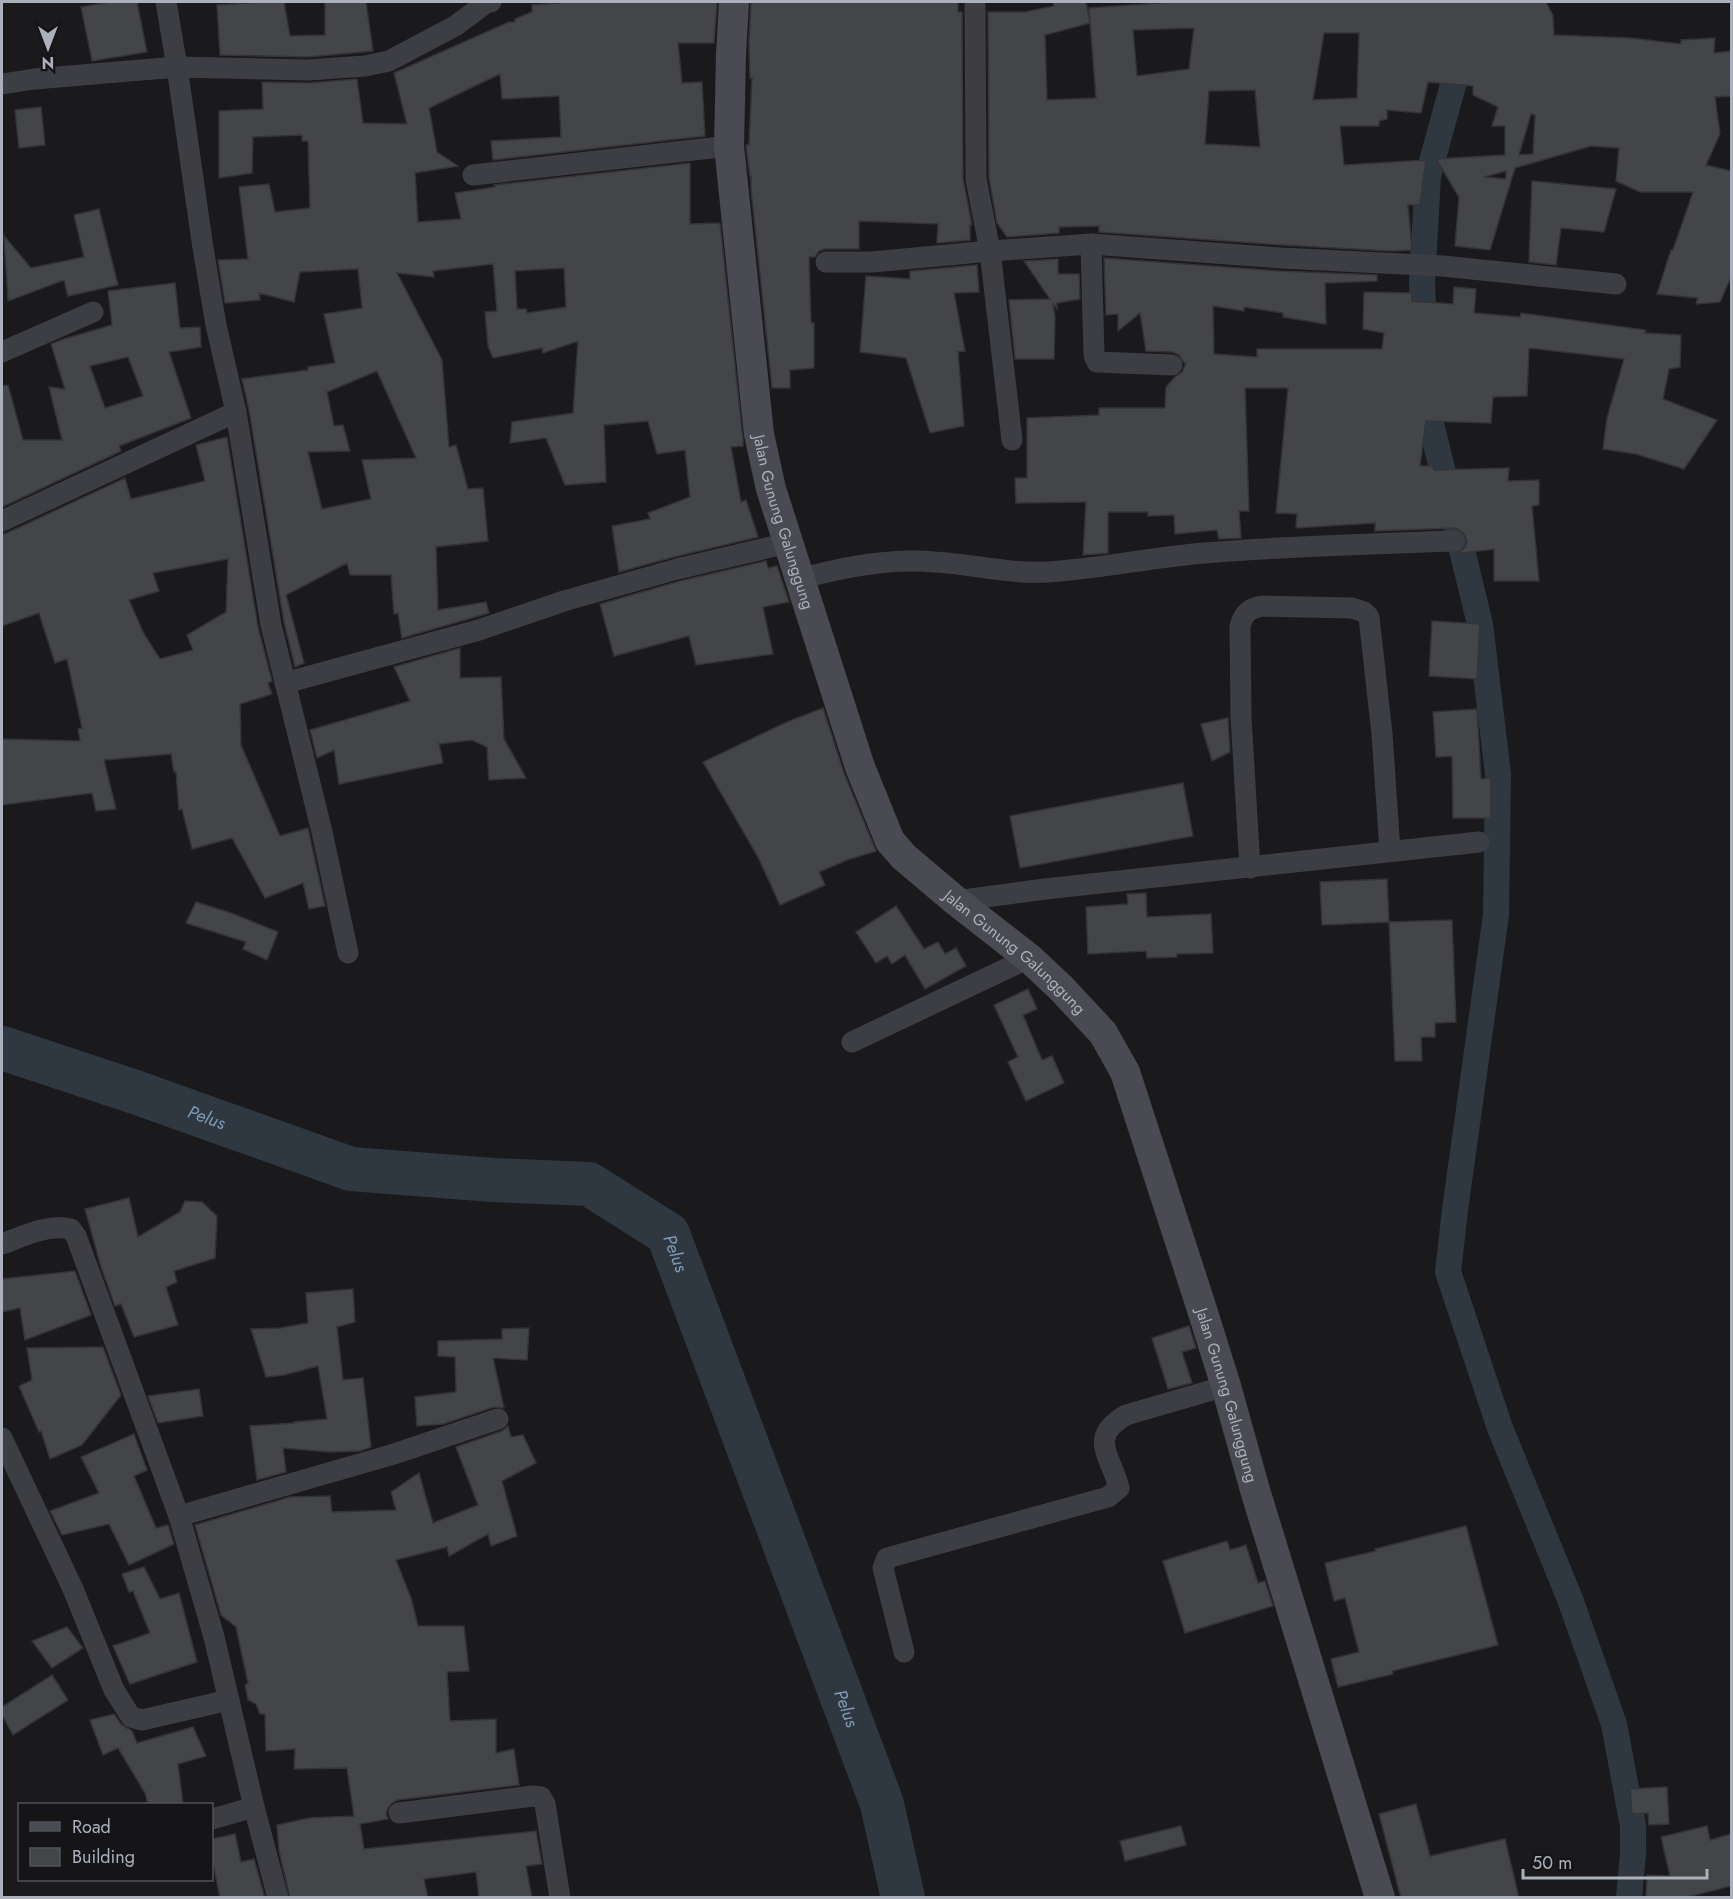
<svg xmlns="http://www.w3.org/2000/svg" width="1733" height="1899" font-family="Jost,sans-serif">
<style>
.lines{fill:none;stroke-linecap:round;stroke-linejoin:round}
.canal{stroke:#2f3841;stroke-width:26}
.river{stroke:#2f3841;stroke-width:44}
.building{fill:#444549;stroke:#343438;stroke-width:1.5;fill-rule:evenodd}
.street{stroke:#3d3d44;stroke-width:21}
.secondary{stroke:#494a52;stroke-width:30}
.labels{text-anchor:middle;stroke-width:4.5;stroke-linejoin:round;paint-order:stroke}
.street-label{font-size:16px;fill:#acb0bc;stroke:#151518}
.water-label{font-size:18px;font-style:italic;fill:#839bb7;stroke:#151518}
</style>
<rect width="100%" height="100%" fill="#1a1a1c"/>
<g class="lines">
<!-- canal -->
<g class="canal">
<polyline points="1424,337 1422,282 1428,176 1461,56 1465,2"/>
<polyline points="1426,386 1427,407 1480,624 1498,774 1496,915 1455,1210 1448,1272 1500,1428 1570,1599 1614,1724 1633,1826 1633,1854 1629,1898"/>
</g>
<!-- river -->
<path class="river" id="s1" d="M 2,1048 L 135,1092 L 351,1169 L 493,1180 L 589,1184 L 668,1234 L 882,1804 L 903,1898"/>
</g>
<!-- building -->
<g class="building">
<polygon points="110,2 137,2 147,52 92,61 81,7"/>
<polygon points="263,2 284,2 290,36 325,35 325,2 366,2 373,51 308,57 220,55 217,5"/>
<path d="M 560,2 L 717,2 L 714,43 L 678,43 L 682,83 L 702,82 L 705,136 L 493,160 L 491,141 L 561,137 L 559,96 L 502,99 L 500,74 L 429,108 L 437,152 L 458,166 L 415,173 L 418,222 L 461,219 L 455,193 L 495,187 L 494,185 L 690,163 L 690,224 L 720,223 L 743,440 L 743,446 L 731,447 L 741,502 L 746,500 L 758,537 L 674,557 L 619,572 L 612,526 L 650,519 L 648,513 L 690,497 L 685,450 L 657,454 L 648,421 L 604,425 L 606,482 L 565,485 L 546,438 L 510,443 L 512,422 L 573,413 L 578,341 L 543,353 L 542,348 L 493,358 L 488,346 L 485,312 L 497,311 L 493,264 L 433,271 L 434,277 L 397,273 L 442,360 L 449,447 L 456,445 L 468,489 L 483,488 L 488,541 L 436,547 L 438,610 L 486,602 L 489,613 L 402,638 L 398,613 L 394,614 L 391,575 L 350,575 L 347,563 L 286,595 L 304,663 L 295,667 L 284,622 L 249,410 L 242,379 L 308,370 L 308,367 L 335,363 L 324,314 L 362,308 L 358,269 L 300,272 L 294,302 L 259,293 L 260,300 L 225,303 L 218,260 L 248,259 L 239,187 L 269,184 L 275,212 L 310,208 L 308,141 L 302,141 L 302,135 L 253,137 L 252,173 L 219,178 L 219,111 L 263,109 L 262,82 L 309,83 L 357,79 L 363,123 L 407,124 L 394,73 L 509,22 L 515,22 L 515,19 L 532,12 L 532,5 L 560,3 ZM 564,268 L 566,307 L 527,313 L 526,309 L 517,309 L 515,271 ZM 377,371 L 416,458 L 362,460 L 371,499 L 322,509 L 308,452 L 350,451 L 343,425 L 334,426 L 327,392 Z"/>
<polygon points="751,2 958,2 958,12 962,12 963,179 972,225 970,225 970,240 937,243 938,224 859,221 859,249 825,249 819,251 815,257 809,257 811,323 814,323 814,368 790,370 790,388 772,388 751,189 751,176 750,176 746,145 749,145 752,78 750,78 749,42"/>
<path d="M 1053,2 L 1086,2 L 1090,23 L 1045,35 L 1047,100 L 1096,98 L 1089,8 L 1175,2 L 1546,2 L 1553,16 L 1554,35 L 1630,38 L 1681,44 L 1681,40 L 1715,38 L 1714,53 L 1731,51 L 1731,96 L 1715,97 L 1720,134 L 1706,165 L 1731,171 L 1731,277 L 1720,302 L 1696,304 L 1698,298 L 1657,294 L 1671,250 L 1673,250 L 1693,192 L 1640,192 L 1616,181 L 1619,148 L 1591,146 L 1515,168 L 1490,250 L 1455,246 L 1459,197 L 1436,159 L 1505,155 L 1505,126 L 1492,126 L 1498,107 L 1473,95 L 1473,86 L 1428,82 L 1421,113 L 1387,110 L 1387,119 L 1379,121 L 1379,126 L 1340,126 L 1344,165 L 1426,160 L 1420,205 L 1408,205 L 1412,250 L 1391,251 L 1282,245 L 1099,232 L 1099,226 L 1059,227 L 1059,233 L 1007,237 L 997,223 L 989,178 L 988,12 L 1025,12 L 1054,6 ZM 1194,28 L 1189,69 L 1137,76 L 1133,30 ZM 1324,33 L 1359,33 L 1357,98 L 1313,100 ZM 1255,90 L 1260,147 L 1205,144 L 1209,91 ZM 1531,114 L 1535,115 L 1533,154 L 1519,155 ZM 1506,171 L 1506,179 L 1484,177 Z"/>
<polygon points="41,107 45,145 19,148 15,110"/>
<polygon points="1532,181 1616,189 1604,232 1561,228 1556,265 1529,262"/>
<polygon points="99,209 118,285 68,296 64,280 8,301 4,236 31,268 84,257 74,215"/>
<polygon points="1104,258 1280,271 1377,275 1377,281 1325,283 1326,324 1283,317 1283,313 1244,307 1244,311 1213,306 1214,354 1257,357 1257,349 1382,349 1384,333 1363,329 1364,292 1412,293 1412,301 1453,304 1454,287 1476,289 1474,313 1520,317 1521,313 1646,330 1645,333 1681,335 1680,367 1669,369 1663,399 1717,420 1684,469 1636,454 1603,449 1607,418 1624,359 1529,348 1527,396 1493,397 1491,423 1426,421 1420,466 1433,466 1434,470 1509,468 1508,481 1539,480 1539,505 1532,506 1539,581 1494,581 1494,549 1455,554 1461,551 1465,547 1467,541 1464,534 1459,530 1454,528 1375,531 1375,523 1296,528 1297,514 1276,513 1288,388 1245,388 1249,511 1239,511 1241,538 1219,539 1217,530 1175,534 1174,515 1148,516 1148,512 1108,512 1108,553 1083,555 1086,502 1016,503 1015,478 1027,478 1027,418 1099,415 1099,408 1165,408 1166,387 1175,377 1182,372 1186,363 1184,363 1179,355 1173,352 1146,351 1140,313 1118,331 1118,314 1106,315"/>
<polygon points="1058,259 1058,274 1079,274 1080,299 1057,303 1057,309 1053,303 1055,318 1054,359 1015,359 1009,300 1050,299 1024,261"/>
<polygon points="977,265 979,292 954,293 965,351 958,352 964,426 930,433 906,358 860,352 866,276 910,279 910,271"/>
<path d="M 175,283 L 180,328 L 200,327 L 201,347 L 169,352 L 191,418 L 119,446 L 121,451 L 2,507 L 2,386 L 8,385 L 23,440 L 62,440 L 49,387 L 65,389 L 51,344 L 64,339 L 112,325 L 108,291 ZM 128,357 L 143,396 L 105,408 L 90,366 Z"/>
<path d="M 227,437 L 258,627 L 272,681 L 268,683 L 272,694 L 240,704 L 241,745 L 280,836 L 308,828 L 325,906 L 309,909 L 303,883 L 265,898 L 232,838 L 192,849 L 182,809 L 179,810 L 176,772 L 174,772 L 171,754 L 104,760 L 116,809 L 96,811 L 92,793 L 2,805 L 2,739 L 80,741 L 78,729 L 82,728 L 67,659 L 55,663 L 39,613 L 2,626 L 2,534 L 7,533 L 125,478 L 131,499 L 205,481 L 196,445 ZM 228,559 L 226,612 L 187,635 L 193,650 L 160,659 L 144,634 L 129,600 L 159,591 L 153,573 Z"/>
<polygon points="766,561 768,568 777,566 789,602 763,607 773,654 696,665 689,636 614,656 600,604 680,581"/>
<polygon points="1432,621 1480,624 1477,679 1429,676"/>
<polygon points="460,648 460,678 501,677 504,739 526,778 489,780 487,747 472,740 439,744 443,763 339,784 334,750 317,758 310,730 410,701 394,667"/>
<polygon points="823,708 844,773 876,851 847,860 819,872 825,885 780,905 758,857 703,762 787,722"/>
<polygon points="1477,709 1481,779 1491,778 1491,818 1453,818 1452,756 1436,757 1433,712"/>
<polygon points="1228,718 1230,752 1212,761 1201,724"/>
<polygon points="1183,783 1193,836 1020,868 1010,816"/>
<polygon points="1387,879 1389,922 1322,925 1320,882"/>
<polygon points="1146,893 1147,917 1211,914 1213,953 1177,954 1177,957 1147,958 1146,951 1088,954 1086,907 1128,904 1127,894"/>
<polygon points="196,902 231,913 278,932 267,960 243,949 246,942 186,923"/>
<polygon points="896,906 924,949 938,942 945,954 956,948 966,966 925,989 905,955 892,964 887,956 876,963 856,932"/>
<polygon points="1452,920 1456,1022 1435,1023 1435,1037 1421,1037 1422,1061 1395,1061 1389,922"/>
<polygon points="1028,989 1037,1009 1023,1015 1042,1060 1052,1056 1064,1083 1026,1101 1008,1062 1018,1057 994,1005"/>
<polygon points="129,1198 138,1237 180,1212 185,1201 202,1202 217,1216 215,1258 174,1271 177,1282 166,1287 178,1325 134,1337 121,1304 115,1306 101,1267 85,1209"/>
<polygon points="75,1271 91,1315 25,1340 20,1308 2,1312 2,1279"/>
<polygon points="353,1289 355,1322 337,1327 343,1380 363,1378 371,1447 360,1451 330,1452 283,1448 286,1472 257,1480 250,1426 294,1423 294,1422 327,1419 318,1366 284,1375 266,1377 251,1329 280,1328 308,1323 306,1293"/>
<polygon points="1189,1326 1196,1348 1182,1352 1192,1383 1168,1389 1152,1338"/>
<polygon points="529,1328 527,1360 493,1358 504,1408 494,1407 443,1424 417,1426 415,1397 456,1392 455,1357 438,1356 438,1341 502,1339 502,1329"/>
<polygon points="103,1347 121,1395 82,1445 50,1459 41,1431 39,1432 19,1386 32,1380 27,1348"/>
<polygon points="199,1389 203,1416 158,1423 148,1396"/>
<polygon points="508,1426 511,1437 523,1435 536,1463 502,1481 517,1536 491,1546 488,1534 449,1556 447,1547 396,1560 411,1598 418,1626 464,1626 469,1671 447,1672 450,1721 496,1719 496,1753 514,1749 519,1785 397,1800 392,1803 388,1808 386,1814 388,1819 360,1824 364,1849 536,1831 542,1864 526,1866 532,1898 479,1898 476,1872 424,1879 428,1898 290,1898 279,1851 277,1825 309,1818 354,1816 347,1768 294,1769 295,1749 266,1751 265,1714 260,1714 256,1704 248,1700 245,1685 248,1683 236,1627 221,1615 195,1525 290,1497 330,1496 332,1512 396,1510 391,1492 419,1473 433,1523 478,1505 456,1447 502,1431"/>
<polygon points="134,1434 147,1470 134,1476 156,1528 168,1525 174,1544 129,1565 109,1524 62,1535 50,1511 99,1493 81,1457"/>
<polygon points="1466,1526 1498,1645 1392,1671 1393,1674 1338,1687 1331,1659 1359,1652 1345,1598 1334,1601 1325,1563 1376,1551 1375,1549"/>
<polygon points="1227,1541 1230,1550 1246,1545 1258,1583 1265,1581 1273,1606 1185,1633 1163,1561"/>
<polygon points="144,1567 160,1599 179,1593 197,1662 130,1684 113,1646 150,1633 133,1591 129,1592 122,1574"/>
<polygon points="67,1627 83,1648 52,1668 32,1641"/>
<polygon points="52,1675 68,1700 13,1735 2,1715 2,1707"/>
<polygon points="114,1714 121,1724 132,1731 137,1743 193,1727 206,1756 178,1764 183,1804 148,1804 145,1793 118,1748 103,1755 90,1720"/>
<polygon points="1667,1787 1669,1824 1649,1825 1648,1813 1632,1814 1630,1789"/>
<polygon points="1416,1804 1430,1856 1505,1839 1519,1898 1401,1898 1379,1814"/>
<polygon points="1181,1826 1186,1845 1125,1861 1120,1841"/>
<polygon points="1707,1826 1710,1840 1731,1834 1731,1886 1684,1898 1646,1898 1647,1875 1670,1876 1661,1837"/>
<polygon points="235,1834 241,1862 254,1859 265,1898 220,1898 214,1868 212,1868 212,1839"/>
</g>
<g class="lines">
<!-- street -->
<g class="street">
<polyline points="166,2 177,67 203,248 216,325 236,412 271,625 322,832 348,953"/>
<polyline points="975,2 976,179 990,251 1091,244 1281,258 1443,266 1616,284"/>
<polyline points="2,84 34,79 177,67 308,70 365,66 389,61 455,26 486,3 491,2"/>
<polyline points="473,175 729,146"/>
<polyline points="1091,244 1094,355 1097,362 1172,365"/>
<polyline points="826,262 872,262 990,251 1012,440"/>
<polyline points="2,352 93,312"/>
<polyline points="2,521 236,412"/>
<path d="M 800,579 C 843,567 890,558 934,562 C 972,564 1009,574 1047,572 C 1100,569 1152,557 1205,553 C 1287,546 1371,544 1454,541"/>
<polyline points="285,683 479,630 564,601 677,569 788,543"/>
<path d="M 1250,868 L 1241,717 L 1240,626 C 1244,612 1249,609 1262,606 L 1352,608 L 1364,612 L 1369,617 L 1382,734 L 1390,851"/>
<polyline points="956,901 1045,889 1479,842"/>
<polyline points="852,1042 1029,958"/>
<path d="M 2,1244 C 24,1236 47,1224 71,1229 L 76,1236 L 179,1516 L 214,1637 L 254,1807 L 278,1898"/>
<polyline points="2,1438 73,1589 114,1690 131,1717 142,1720 229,1700"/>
<polyline points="179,1516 394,1454 498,1419"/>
<path d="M 904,1652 L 883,1568 L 887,1558 L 1108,1497 L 1119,1488 C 1111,1455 1087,1438 1126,1415 L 1226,1386"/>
<polyline points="399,1813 533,1796 541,1797 545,1804 560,1898"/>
<polyline points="212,1819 254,1807"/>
</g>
<!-- secondary -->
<path class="secondary" id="s2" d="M 734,2 L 731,54 L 729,146 L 759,434 L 771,489 L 860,767 L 890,841 L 904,857 L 956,901 L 1029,958 L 1061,988 L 1103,1033 L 1125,1072 L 1199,1300 L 1226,1386 L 1255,1490 L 1380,1898"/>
</g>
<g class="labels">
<!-- street labels -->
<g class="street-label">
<text dy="6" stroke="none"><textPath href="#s2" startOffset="525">Jalan Gunung Galunggung</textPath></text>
<text dy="6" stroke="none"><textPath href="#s2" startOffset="1029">Jalan Gunung Galunggung</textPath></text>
<text dy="6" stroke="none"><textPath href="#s2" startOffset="1533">Jalan Gunung Galunggung</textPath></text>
</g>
<!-- water labels -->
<g class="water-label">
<text dy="6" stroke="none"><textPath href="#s1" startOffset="216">Pelus</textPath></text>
<text dy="6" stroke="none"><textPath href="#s1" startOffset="722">Pelus</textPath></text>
<text dy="6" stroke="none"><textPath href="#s1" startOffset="1208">Pelus</textPath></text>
</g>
</g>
<!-- border -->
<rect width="1733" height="1899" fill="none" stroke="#acb0bc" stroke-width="6"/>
<!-- legend -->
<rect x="18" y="1803" width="195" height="78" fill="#151518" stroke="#51535a" stroke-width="1.5"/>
<rect x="30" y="1822" width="30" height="9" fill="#494a52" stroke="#51535a" stroke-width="1.5"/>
<text x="72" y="1833" font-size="18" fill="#acb0bc">Road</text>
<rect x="30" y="1848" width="30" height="18" fill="#444549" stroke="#51535a" stroke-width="1.5"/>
<text x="72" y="1863" font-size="18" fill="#acb0bc">Building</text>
<!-- north arrow -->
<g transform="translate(48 48) rotate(180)" stroke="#151518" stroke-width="4.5" paint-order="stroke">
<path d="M0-4.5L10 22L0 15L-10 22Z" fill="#acb0bc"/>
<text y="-9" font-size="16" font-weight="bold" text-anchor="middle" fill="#acb0bc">N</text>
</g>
<!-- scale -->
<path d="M1523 1869v9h184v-9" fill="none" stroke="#acb0bc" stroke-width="3"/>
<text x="1532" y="1869" font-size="18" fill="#acb0bc" stroke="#151518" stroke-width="4.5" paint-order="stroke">50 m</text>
</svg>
